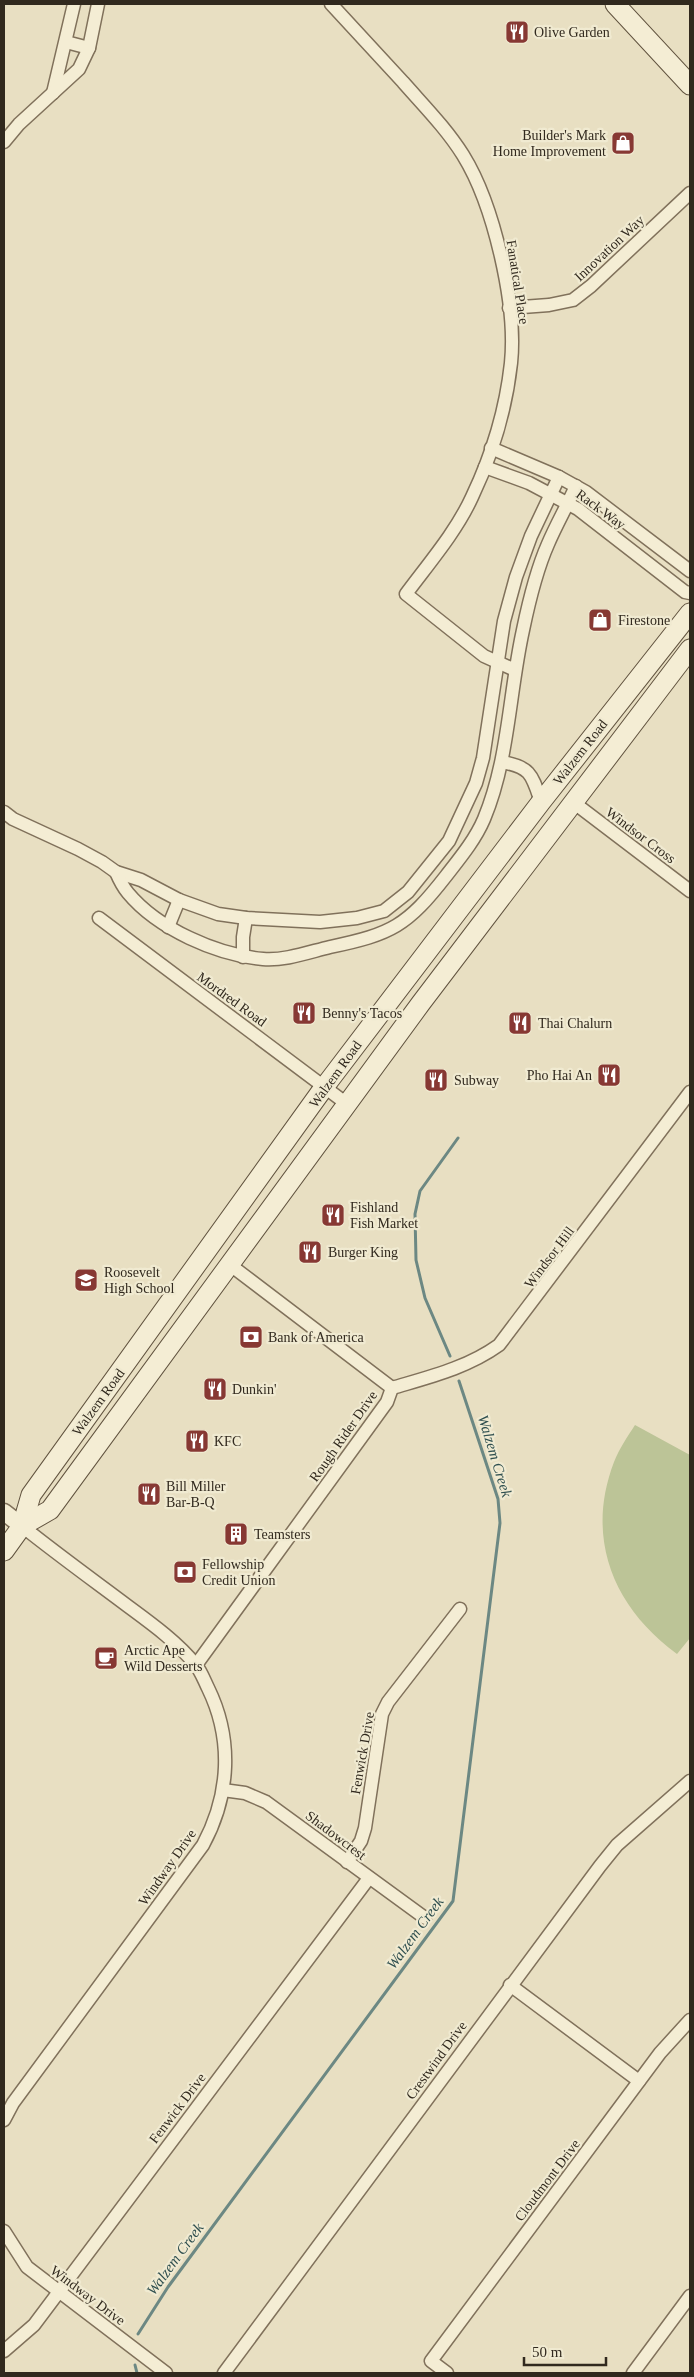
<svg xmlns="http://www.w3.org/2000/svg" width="694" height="2377" font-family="Georgia,serif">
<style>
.green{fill:#bcc497}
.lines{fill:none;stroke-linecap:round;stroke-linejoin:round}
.stream{stroke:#6c8883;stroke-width:3}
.minor-casing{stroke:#80715b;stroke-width:15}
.tertiary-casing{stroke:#80715b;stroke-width:19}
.secondary-casing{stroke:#61533f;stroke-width:21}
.minor{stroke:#f4edd4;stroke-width:12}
.tertiary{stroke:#f4edd4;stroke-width:16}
.secondary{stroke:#f4edd4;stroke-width:19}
.labels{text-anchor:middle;stroke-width:4.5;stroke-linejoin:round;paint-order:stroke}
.poi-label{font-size:14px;fill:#31291e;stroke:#f0ead1;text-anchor:start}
.street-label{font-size:14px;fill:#31291e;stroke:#f0ead1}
.water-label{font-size:15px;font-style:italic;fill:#2f4f4f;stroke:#f0ead1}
</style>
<rect width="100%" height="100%" fill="#e8dfc2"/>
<!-- green -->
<path class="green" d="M 635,1425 L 690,1455 L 690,1638 L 677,1654 C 613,1607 585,1538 614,1462 C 619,1449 628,1436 635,1425 Z"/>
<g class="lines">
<!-- stream -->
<g class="stream">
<polyline points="450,1356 425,1298 416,1260 415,1214 420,1191 458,1138"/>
<polyline points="138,2334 168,2287 453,1901 500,1523 498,1499 459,1381"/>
<polyline points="135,2365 137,2373"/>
</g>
<!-- minor casing -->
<g class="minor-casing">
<g id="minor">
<path d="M 331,4 C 355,30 379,56 403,82 C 424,106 446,128 463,155 C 494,205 517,305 511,363 C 506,409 492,455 472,497 C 456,532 429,563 406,594 L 484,656 L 515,670"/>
<polyline points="66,42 89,48"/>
<polyline points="53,93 74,4"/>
<polyline points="4,142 19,124 79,69 89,48 98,4"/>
<polyline points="509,308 549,305 573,300 591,286 690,193"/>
<polyline points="491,448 559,477 586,492 690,571"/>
<polyline points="485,467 529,483 578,509 685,592 690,593"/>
<path d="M 502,762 C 531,767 532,775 541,802"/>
<polyline points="573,802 690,891"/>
<polyline points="4,812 13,819 78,849 102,862 116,872 141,880 179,900 218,914 246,918 320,922 357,918 384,911 408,892 449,841 476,783 483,758 504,621 516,577 531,536 559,477"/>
<path d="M 116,872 C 119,879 123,887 128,893 C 158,929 217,955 263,959 C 284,961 309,952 330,947 C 392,934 407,926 446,876 C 460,858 475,840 484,819 C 509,759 509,693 523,630 C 529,601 536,571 548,544 C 556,525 567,506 576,486"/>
<polyline points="99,918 347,1104"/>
<polyline points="168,927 179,900"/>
<polyline points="243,957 243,937 246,918"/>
<polyline points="229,1264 392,1388"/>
<path d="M 392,1388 C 429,1377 467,1368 499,1345 L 690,1092"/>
<polyline points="196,1665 387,1402 392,1388"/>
<polyline points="223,1790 245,1793 266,1802 425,1918"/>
<polyline points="347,1862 361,1841 365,1828 382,1714 388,1702 460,1609"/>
<polyline points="510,1985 639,2081"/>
<path d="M 4,2120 L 13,2103 L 203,1845 C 230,1795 233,1739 208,1688 C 204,1680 201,1671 195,1664 C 177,1642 152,1624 129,1607 C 93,1580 57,1554 22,1526"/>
<polyline points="4,2231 27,2267 166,2373"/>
<polyline points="4,2351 34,2325 369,1878"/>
<polyline points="224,2373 600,1866 617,1845 690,1781"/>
<polyline points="447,2373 431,2361 660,2053 690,2020"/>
<polyline points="633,2373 690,2296"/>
</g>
</g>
<!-- tertiary casing -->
<g class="tertiary-casing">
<polyline id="tertiary" points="4,1512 22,1526"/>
</g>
<!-- secondary casing -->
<g class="secondary-casing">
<g id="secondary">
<polyline points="615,4 690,85"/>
<polyline points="22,1526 50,1510 421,1003 690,649"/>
<polyline points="4,1551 22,1526 31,1495 325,1086 541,802 690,613"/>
</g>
</g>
<!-- minor -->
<use href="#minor" class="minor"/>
<!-- tertiary -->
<use href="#tertiary" class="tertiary"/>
<!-- secondary -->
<use href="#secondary" class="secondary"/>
</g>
<!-- icons -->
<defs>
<g id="restaurant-square" transform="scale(1.25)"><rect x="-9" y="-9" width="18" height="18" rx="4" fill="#873833" stroke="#f0ead1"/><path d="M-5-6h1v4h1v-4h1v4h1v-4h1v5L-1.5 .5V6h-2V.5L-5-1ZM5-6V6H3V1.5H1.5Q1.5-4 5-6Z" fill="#fff"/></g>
<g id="shop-square" transform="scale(1.25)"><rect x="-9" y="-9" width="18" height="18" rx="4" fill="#873833" stroke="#f0ead1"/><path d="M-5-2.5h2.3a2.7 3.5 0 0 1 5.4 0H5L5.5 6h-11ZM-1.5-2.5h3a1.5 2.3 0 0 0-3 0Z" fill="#fff"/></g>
<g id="school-square" transform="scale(1.25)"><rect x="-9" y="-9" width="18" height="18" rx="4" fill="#873833" stroke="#f0ead1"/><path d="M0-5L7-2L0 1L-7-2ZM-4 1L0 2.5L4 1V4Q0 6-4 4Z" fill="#fff"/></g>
<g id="bank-square" transform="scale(1.25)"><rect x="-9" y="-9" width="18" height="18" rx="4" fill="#873833" stroke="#f0ead1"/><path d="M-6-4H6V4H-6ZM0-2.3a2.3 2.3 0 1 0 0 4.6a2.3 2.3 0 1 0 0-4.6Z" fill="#fff"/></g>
<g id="building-square" transform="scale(1.25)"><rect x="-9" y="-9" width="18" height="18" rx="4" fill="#873833" stroke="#f0ead1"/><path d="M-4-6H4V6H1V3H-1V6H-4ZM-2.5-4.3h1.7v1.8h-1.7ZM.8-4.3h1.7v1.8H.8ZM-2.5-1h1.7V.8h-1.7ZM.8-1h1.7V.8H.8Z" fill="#fff"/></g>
<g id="cafe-square" transform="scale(1.25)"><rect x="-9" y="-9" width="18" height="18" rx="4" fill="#873833" stroke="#f0ead1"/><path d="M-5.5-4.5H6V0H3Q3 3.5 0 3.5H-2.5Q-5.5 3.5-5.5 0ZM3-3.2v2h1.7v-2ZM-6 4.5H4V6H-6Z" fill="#fff"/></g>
</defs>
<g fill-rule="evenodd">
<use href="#restaurant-square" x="517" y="32"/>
<use href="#shop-square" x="623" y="143"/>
<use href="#shop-square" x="600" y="620"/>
<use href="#restaurant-square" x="304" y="1013"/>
<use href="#restaurant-square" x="520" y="1023"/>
<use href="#restaurant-square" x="609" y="1075"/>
<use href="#restaurant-square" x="436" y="1080"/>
<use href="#restaurant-square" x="333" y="1215"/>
<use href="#restaurant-square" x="310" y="1252"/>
<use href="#school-square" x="86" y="1280"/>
<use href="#bank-square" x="251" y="1337"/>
<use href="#restaurant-square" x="215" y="1389"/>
<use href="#restaurant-square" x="197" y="1441"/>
<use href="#restaurant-square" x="149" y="1494"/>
<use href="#building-square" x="236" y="1534"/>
<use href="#bank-square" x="185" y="1572"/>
<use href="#cafe-square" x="106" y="1658"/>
</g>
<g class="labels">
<!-- poi labels -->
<g class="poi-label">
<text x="534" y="37">Olive Garden</text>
<text x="606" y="140" text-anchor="end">Builder's Mark<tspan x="606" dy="16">Home Improvement</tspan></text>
<text x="618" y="625">Firestone</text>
<text x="322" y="1018">Benny's Tacos</text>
<text x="538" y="1028">Thai Chalurn</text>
<text x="592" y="1080" text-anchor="end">Pho Hai An</text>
<text x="454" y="1085">Subway</text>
<text x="350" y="1212">Fishland<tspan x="350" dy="16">Fish Market</tspan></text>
<text x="328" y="1257">Burger King</text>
<text x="104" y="1277">Roosevelt<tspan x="104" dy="16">High School</tspan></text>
<text x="268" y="1342">Bank of America</text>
<text x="232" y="1394">Dunkin'</text>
<text x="214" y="1446">KFC</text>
<text x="166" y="1491">Bill Miller<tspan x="166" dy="16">Bar-B-Q</tspan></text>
<text x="254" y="1539">Teamsters</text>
<text x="202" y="1569">Fellowship<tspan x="202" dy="16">Credit Union</tspan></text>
<text x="124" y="1655">Arctic Ape<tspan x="124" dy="16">Wild Desserts</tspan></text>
</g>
<!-- street labels -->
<g class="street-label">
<text transform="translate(609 248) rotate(-43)" y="5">Innovation Way</text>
<text transform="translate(518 282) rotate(81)" y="5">Fanatical Place</text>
<text transform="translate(601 509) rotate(36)" y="5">Rack Way</text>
<text transform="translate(580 752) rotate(-52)" y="5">Walzem Road</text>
<text transform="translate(641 835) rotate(37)" y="5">Windsor Cross</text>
<text transform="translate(232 999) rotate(36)" y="5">Mordred Road</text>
<text transform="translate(335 1074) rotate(-54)" y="5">Walzem Road</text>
<text transform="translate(549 1257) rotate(-53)" y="5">Windsor Hill</text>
<text transform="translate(98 1402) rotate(-54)" y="5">Walzem Road</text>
<text transform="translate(343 1436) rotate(-55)" y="5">Rough Rider Drive</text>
<text transform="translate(362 1753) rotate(-80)" y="5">Fenwick Drive</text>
<text transform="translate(336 1835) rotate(37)" y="5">Shadowcrest</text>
<text transform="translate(167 1867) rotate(-55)" y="5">Windway Drive</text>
<text transform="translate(436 2060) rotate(-54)" y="5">Crestwind Drive</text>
<text transform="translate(177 2108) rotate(-53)" y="5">Fenwick Drive</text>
<text transform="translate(547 2180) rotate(-53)" y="5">Cloudmont Drive</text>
<text transform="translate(88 2295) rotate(37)" y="5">Windway Drive</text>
</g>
<!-- water labels -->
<g class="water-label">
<text transform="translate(495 1456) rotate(73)" y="5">Walzem Creek</text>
<text transform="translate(415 1933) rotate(-54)" y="5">Walzem Creek</text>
<text transform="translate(175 2259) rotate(-54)" y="5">Walzem Creek</text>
</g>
</g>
<!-- border -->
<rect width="694" height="2377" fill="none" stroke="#31291e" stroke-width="10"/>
<!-- scale -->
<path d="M524 2357v8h82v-8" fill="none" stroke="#31291e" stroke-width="2.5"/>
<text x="532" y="2357" font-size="15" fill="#31291e" stroke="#f0ead1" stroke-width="4" paint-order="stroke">50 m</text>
</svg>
